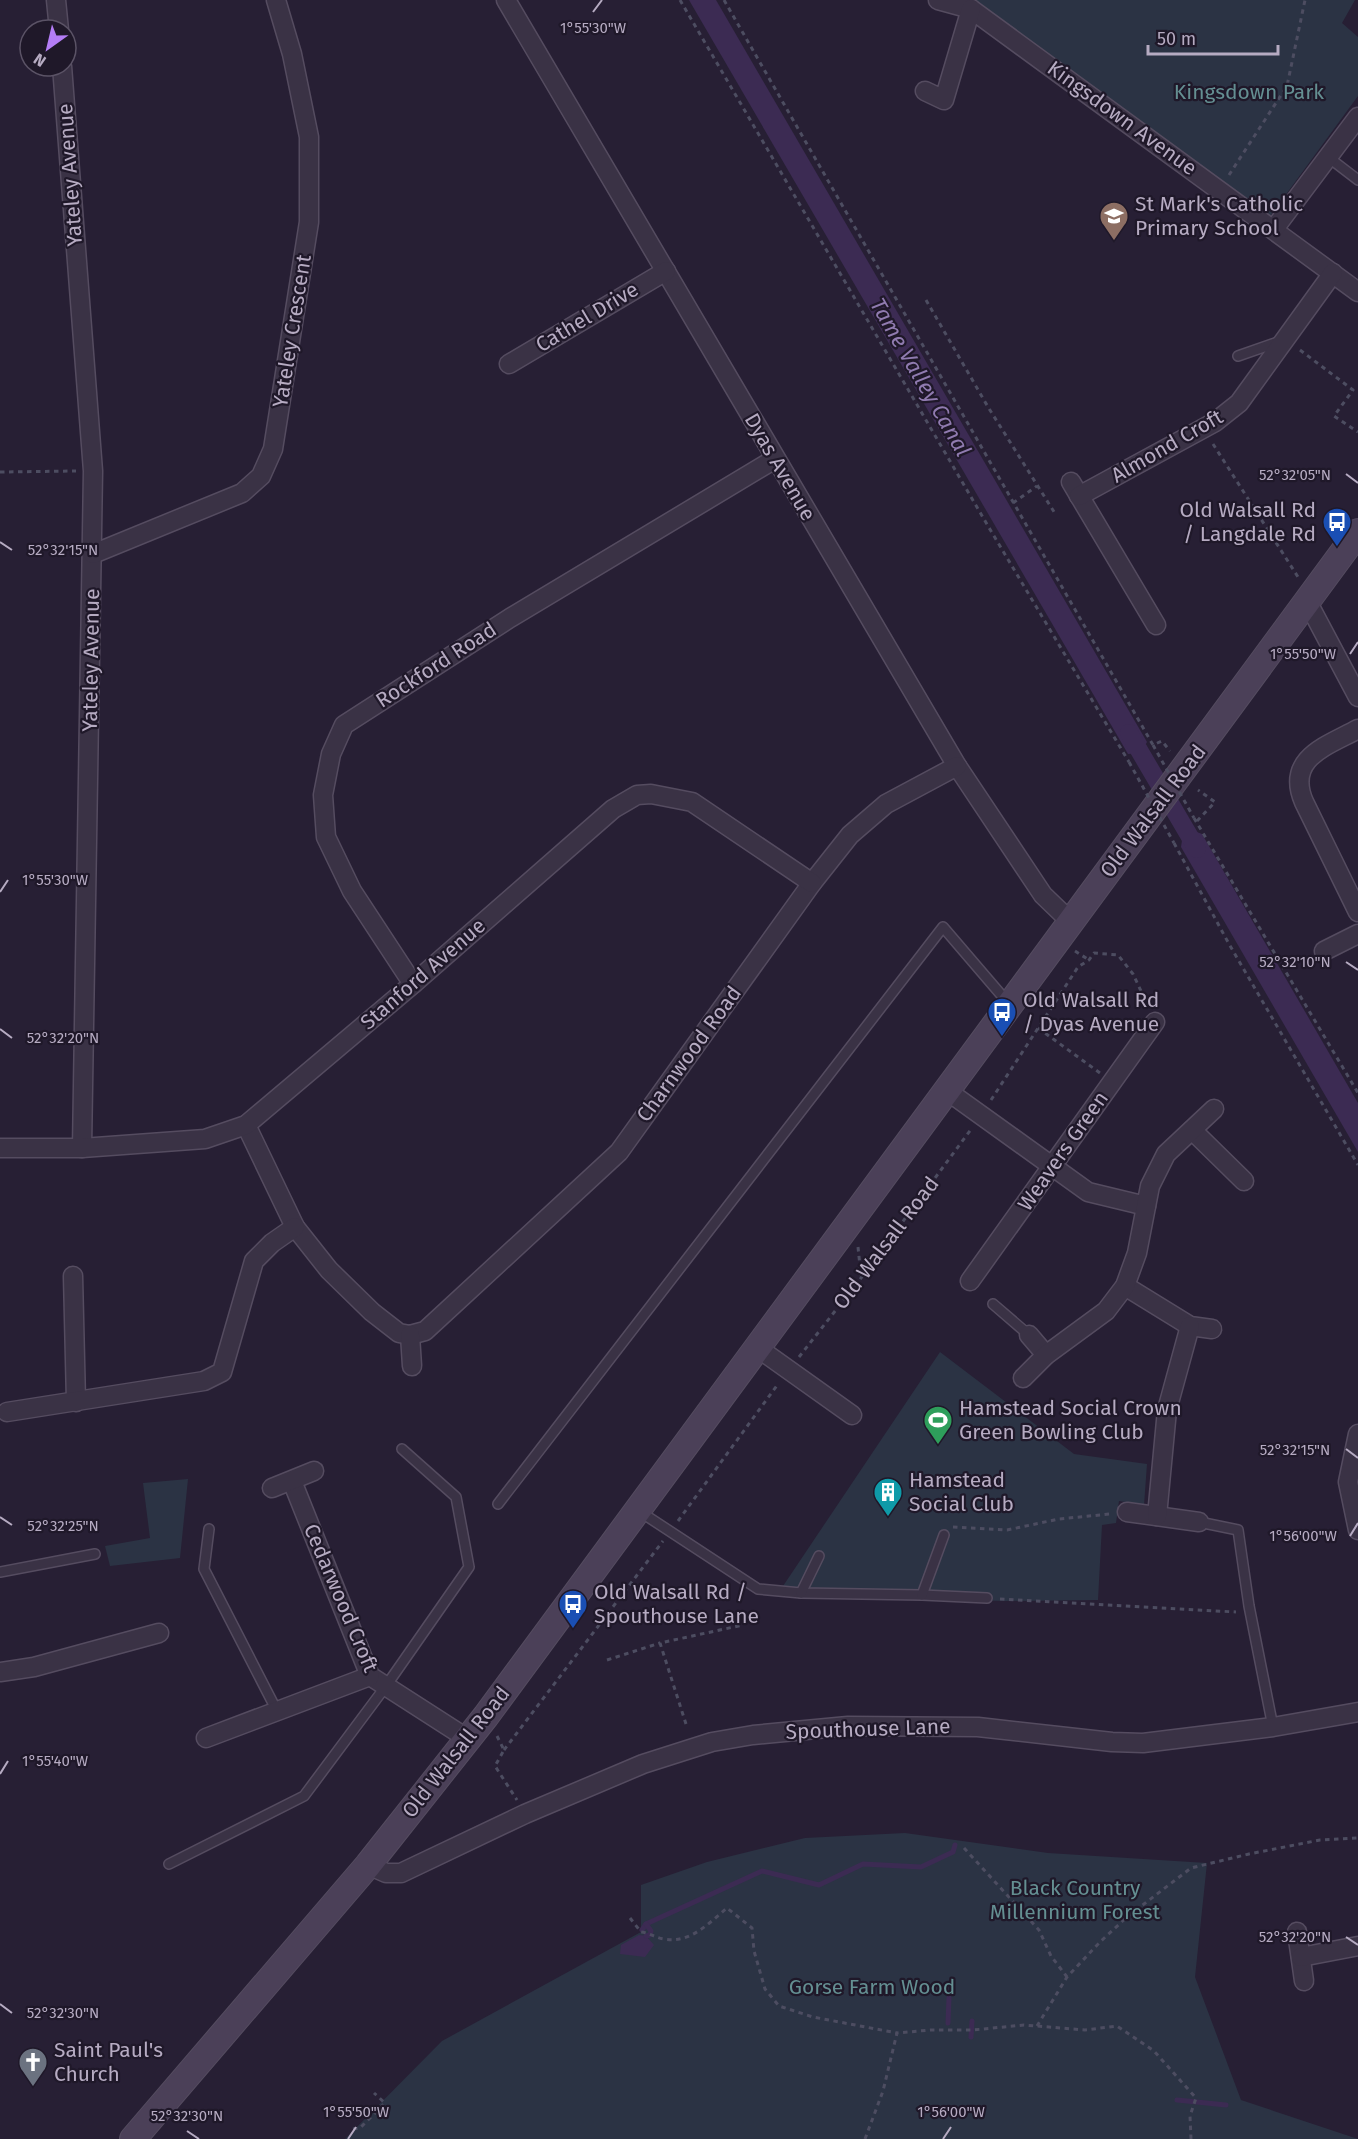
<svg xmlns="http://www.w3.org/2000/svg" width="1358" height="2139" font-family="'Fira Sans',sans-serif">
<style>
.green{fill:#2b3344}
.water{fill:#3c2b53}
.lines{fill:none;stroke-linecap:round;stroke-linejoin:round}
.stream{stroke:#3c2b53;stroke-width:5}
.canal{stroke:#3c2b53;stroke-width:18}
.service-casing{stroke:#554c60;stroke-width:12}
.minor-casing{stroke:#554c60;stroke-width:21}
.secondary-casing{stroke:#554c60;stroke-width:28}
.path{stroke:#4d4d61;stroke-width:3;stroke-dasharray:4.5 4.5;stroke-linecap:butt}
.service{stroke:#3a3245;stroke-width:9}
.minor{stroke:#3a3245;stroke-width:18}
.secondary{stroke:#4b4058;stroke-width:26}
.path-bridge{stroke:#4d4d61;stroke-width:3;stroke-dasharray:4.5 4.5;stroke-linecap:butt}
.ticks{fill:none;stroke:#b6abc2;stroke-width:2}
.labels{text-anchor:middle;stroke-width:4.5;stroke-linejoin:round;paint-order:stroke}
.park-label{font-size:21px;fill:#648f92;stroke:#1f1829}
.street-label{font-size:21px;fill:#b6abc2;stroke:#1f1829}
.poi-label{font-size:21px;fill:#b6abc2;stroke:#1f1829;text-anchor:start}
.water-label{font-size:22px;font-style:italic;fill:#907bb0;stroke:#1f1829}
.ticks-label{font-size:15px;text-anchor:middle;fill:#b6abc2;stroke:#1f1829;stroke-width:4.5;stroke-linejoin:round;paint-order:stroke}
</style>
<rect width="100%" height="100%" fill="#271f34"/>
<!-- green -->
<g class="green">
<polygon points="961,0 1355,0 1342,23 1358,37 1358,96 1268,219"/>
<polygon points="940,1352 1074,1454 1147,1464 1144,1505 1119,1501 1116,1523 1102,1525 1098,1600 1005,1601 777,1595"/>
<polygon points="188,1479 180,1558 110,1566 105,1546 150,1538 143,1483"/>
<polygon points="905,1833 1048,1853 1207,1863 1195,1977 1241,2100 1358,2139 345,2139 442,2041 641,1932 641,1885 707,1862 805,1838"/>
</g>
<!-- water -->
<g class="water">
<polygon points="689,0 716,0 1147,742 1141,753 1128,754"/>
<polygon points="1184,827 1202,834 1358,1103 1358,1152 1181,847"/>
<polygon points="639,1935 646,1936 654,1945 645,1957 620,1954 621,1945"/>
</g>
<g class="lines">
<!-- stream -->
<g class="stream">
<polyline points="642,1930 646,1924 762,1871 819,1885 863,1864 921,1867 953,1852 955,1845"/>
<polyline points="646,1936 650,1935 651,1931 646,1924"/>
<polyline points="948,2023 949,1998"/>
<polyline points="971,2037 972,2021"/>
<polyline points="1177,2100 1226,2105"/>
</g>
<!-- canal -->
<polyline class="canal" points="1129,733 1197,849"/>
<!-- service casing -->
<g class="service-casing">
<g id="service">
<polyline points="1328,157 1358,180"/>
<polyline points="1238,356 1281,341"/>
<polyline points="993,1304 1029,1335"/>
<polyline points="498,1504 943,927 1009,1004"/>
<polyline points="639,1511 758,1589 801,1593 922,1595 987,1598"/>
<polyline points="1199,1522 1238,1530 1249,1606 1273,1727"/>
<polyline points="209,1529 204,1569 277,1711"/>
<polyline points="0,1572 95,1554"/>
<polyline points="801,1593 819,1556"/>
<polyline points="922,1595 944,1535"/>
<polyline points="169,1864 304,1796 386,1686 469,1567 456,1497 402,1449"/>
</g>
</g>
<!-- minor casing -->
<g class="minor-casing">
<g id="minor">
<polyline points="56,0 59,30"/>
<polyline points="506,0 957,766 1043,895 1070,921"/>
<polyline points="938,0 971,9 1358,292"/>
<polyline points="62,66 93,471 82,1148"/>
<polyline points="925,91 944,100 971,9"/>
<polyline points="1274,229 1358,117"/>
<polyline points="509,364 666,271"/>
<polyline points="1071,482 1156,625"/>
<polyline points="1079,496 1215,422 1239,403 1333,273"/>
<polyline points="93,554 242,493 261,476 273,449 309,222 309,137 292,54 276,0"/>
<polyline points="1307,601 1358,697"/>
<path d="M 1358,729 C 1327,746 1285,758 1304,802 L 1358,912"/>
<polyline points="1324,951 1358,934"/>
<polyline points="413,984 352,891 326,837 323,795 331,754 344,725 510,618 775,459"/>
<polyline points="946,1090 1088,1192 1146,1206"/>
<polyline points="246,1125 295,1227 329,1270 372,1312 399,1333 410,1335 425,1331 619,1152 812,883 850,835 886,804 957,766"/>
<polyline points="1192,1130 1244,1181"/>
<polyline points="0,1148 82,1148 205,1139 246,1125 413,984 613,809 637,795 651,794 692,802 812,883"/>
<polyline points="73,1276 76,1402"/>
<polyline points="970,1281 1155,1022"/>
<polyline points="1125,1286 1190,1326 1212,1329"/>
<polyline points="410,1335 412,1366"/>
<polyline points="1029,1335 1046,1355"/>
<polyline points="758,1348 852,1415"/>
<polyline points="1023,1378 1046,1355 1106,1311 1125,1286 1137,1253 1150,1186 1166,1154 1214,1109"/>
<polyline points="7,1412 204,1381 222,1372 254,1261 272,1243 295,1227"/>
<polyline points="1358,1434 1348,1482 1358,1530"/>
<polyline points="292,1481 370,1676 468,1739"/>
<polyline points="272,1488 314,1471"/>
<polyline points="1127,1512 1199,1522"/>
<polyline points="1157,1516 1167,1410 1190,1326"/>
<polyline points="0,1672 34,1667 159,1633"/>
<polyline points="206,1738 370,1676"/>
<polyline points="368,1865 386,1873 401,1873 525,1814 643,1764 712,1742 753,1735 848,1726 978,1727 1112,1742 1143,1743 1273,1727 1358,1712"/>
<polyline points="1297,1932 1304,1981"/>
<polyline points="1301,1957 1358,1946"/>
</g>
</g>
<!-- secondary casing -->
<g class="secondary-casing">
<polyline id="secondary" points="133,2139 368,1865 486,1716 1358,532"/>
</g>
<!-- path -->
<g class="path">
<polyline points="680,0 988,526 1129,762"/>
<polyline points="724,0 1153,745 1162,741 1170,751"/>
<polyline points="1229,175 1287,86 1305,0"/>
<polyline points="926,300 988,407 1056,515"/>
<polyline points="1300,350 1353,390 1334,416 1358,432"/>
<polyline points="1213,444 1298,577"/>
<polyline points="0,472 76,471"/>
<polyline points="1013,503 1037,486"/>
<polyline points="1194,818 1358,1093"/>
<polyline points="1197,821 1215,802 1198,790"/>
<polyline points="1174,843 1229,944 1358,1165"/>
<polyline points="1075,951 1089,960"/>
<polyline points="1038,1028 1100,1073"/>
<polyline points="991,1100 1078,967 1089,960 1094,953 1118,955 1133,974 1149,1008"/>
<polyline points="858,1247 861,1276"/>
<polyline points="799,1357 861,1278 972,1128"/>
<polyline points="678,1521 778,1384"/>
<polyline points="953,1527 1007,1530 1059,1519 1110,1514"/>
<polyline points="1000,1599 1236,1612"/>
<polyline points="607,1660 660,1643"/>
<polyline points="686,1724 660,1643 743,1625"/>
<polyline points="497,1736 504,1750 495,1766 517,1800"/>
<polyline points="504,1750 663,1541"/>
<polyline points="964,1848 1039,1930 1051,1956 1067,1977"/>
<path d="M 630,1918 L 641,1932 C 650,1933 656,1938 664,1939 C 690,1944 709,1923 727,1908 L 752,1928 L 754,1951 L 765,1989 L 779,2006 L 813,2017 L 897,2033"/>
<polyline points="1037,2026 1067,1977 1101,1941 1127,1917 1191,1868 1249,1854 1320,1840 1358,1838"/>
<polyline points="353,2129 360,2128 385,2103 374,2093"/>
<polyline points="865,2139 883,2091 897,2033 930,2030 973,2030 1024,2025 1085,2030 1117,2026 1154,2051 1196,2098 1190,2116 1191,2139"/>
</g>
<!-- service -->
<use href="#service" class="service"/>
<!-- minor -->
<use href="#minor" class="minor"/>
<!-- secondary -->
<use href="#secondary" class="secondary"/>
<!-- path-bridge -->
<g class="path-bridge">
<polyline points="1153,745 1194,818"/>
<polyline points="1129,762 1174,843"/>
</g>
</g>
<!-- ticks -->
<path class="ticks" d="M 593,12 L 602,0M 1346,474 L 1358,483M 0,542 L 12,550M 1350,654 L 1358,642M 0,892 L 8,880M 1346,962 L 1358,970M 0,1029 L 12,1038M 1346,1449 L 1358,1458M 0,1517 L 12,1525M 1350,1536 L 1358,1523M 0,1774 L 8,1761M 1346,1937 L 1358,1945M 0,2004 L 12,2013M 187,2131 L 199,2139M 348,2139 L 356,2127M 943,2139 L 951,2127"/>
<!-- icons -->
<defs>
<g id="school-pin" transform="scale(1.5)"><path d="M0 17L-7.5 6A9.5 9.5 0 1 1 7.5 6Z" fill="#8d6e63" stroke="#1f1829"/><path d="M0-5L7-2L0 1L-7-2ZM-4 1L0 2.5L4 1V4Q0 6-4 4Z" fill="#fff"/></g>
<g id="bus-pin" transform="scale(1.5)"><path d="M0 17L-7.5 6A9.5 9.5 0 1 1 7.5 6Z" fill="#1a4fb4" stroke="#1f1829"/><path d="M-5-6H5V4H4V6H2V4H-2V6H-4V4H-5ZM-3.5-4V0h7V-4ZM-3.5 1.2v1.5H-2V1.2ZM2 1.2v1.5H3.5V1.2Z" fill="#fff"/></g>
<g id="stadium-pin" transform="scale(1.5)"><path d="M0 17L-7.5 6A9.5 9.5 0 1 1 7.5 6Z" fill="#2e9e5b" stroke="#1f1829"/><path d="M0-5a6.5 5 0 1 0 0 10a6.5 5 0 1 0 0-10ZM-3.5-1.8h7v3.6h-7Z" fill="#fff"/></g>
<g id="building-pin" transform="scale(1.5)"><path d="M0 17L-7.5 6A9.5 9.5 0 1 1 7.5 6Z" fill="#0f9aa8" stroke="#1f1829"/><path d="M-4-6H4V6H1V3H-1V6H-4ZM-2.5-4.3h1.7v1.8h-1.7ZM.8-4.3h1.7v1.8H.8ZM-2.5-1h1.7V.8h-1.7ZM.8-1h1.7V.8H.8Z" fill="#fff"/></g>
<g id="church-pin" transform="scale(1.5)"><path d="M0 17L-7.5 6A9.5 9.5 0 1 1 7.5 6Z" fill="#6b7280" stroke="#1f1829"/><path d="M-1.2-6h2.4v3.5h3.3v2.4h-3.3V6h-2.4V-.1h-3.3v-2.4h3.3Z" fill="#fff"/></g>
</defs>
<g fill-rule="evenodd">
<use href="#school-pin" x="1114" y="216"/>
<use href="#bus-pin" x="1337" y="522"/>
<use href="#bus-pin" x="1002" y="1012"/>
<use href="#stadium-pin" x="938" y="1420"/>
<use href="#building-pin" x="888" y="1492"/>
<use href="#bus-pin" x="573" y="1604"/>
<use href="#church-pin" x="33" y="2062"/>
</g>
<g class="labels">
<!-- park labels -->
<g class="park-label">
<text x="1249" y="99">Kingsdown Park</text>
<text x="1075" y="1895">Black Country<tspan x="1075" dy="24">Millennium Forest</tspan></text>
<text x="872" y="1994">Gorse Farm Wood</text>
</g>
<!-- street labels -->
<g class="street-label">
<text transform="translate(1122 118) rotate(36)" y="7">Kingsdown Avenue</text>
<text transform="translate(70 175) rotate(-94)" y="7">Yateley Avenue</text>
<text transform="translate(587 317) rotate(-31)" y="7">Cathel Drive</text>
<text transform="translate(292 331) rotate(-81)" y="7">Yateley Crescent</text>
<text transform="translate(1167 446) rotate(-30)" y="7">Almond Croft</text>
<text transform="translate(780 467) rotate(60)" y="7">Dyas Avenue</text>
<text transform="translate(91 660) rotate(-89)" y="7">Yateley Avenue</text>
<text transform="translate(436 665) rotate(-33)" y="7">Rockford Road</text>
<text transform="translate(1153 811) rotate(-53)" y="7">Old Walsall Road</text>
<text transform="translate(423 974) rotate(-41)" y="7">Stanford Avenue</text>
<text transform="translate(689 1054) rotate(-54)" y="7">Charnwood Road</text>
<text transform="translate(1063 1151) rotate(-55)" y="7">Weavers Green</text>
<text transform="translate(886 1243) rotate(-53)" y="7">Old Walsall Road</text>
<text transform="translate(341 1598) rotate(67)" y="7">Cedarwood Croft</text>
<text transform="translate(868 1729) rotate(-2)" y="7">Spouthouse Lane</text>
<text transform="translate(456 1752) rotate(-52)" y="7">Old Walsall Road</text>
</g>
<!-- poi labels -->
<g class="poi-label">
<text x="1135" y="211">St Mark's Catholic<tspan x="1135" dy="24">Primary School</tspan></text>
<text x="1316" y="517" text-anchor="end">Old Walsall Rd<tspan x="1316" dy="24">/ Langdale Rd</tspan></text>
<text x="1023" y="1007">Old Walsall Rd<tspan x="1023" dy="24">/ Dyas Avenue</tspan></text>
<text x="959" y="1415">Hamstead Social Crown<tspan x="959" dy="24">Green Bowling Club</tspan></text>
<text x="909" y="1487">Hamstead<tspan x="909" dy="24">Social Club</tspan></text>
<text x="594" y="1599">Old Walsall Rd /<tspan x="594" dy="24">Spouthouse Lane</tspan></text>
<text x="54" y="2057">Saint Paul's<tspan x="54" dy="24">Church</tspan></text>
</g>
<!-- water labels -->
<g class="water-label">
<text transform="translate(921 377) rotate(60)" y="8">Tame Valley Canal</text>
</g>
</g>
<g class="ticks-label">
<text x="593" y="33">1°55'30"W</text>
<text x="1295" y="480">52°32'05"N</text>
<text x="63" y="555">52°32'15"N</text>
<text x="1303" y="659">1°55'50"W</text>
<text x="55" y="885">1°55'30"W</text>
<text x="1295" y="967">52°32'10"N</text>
<text x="63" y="1043">52°32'20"N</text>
<text x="1295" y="1455">52°32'15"N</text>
<text x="63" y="1531">52°32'25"N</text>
<text x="1303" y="1541">1°56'00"W</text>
<text x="55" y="1766">1°55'40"W</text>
<text x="1295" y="1942">52°32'20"N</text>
<text x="63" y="2018">52°32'30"N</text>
<text x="356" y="2117">1°55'50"W</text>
<text x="951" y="2117">1°56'00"W</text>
<text x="187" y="2121">52°32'30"N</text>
</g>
<!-- north arrow -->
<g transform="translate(48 48) rotate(214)"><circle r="28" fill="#1f1829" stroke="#5b5366" stroke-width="1.5"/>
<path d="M0-4.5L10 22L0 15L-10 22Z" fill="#b47df6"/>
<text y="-9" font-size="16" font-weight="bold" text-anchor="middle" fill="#b6abc2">N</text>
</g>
<!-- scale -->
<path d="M1148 45v9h130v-9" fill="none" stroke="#b6abc2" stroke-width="3"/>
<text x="1157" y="45" font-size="18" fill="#b6abc2" stroke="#1f1829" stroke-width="4.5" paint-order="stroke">50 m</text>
</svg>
